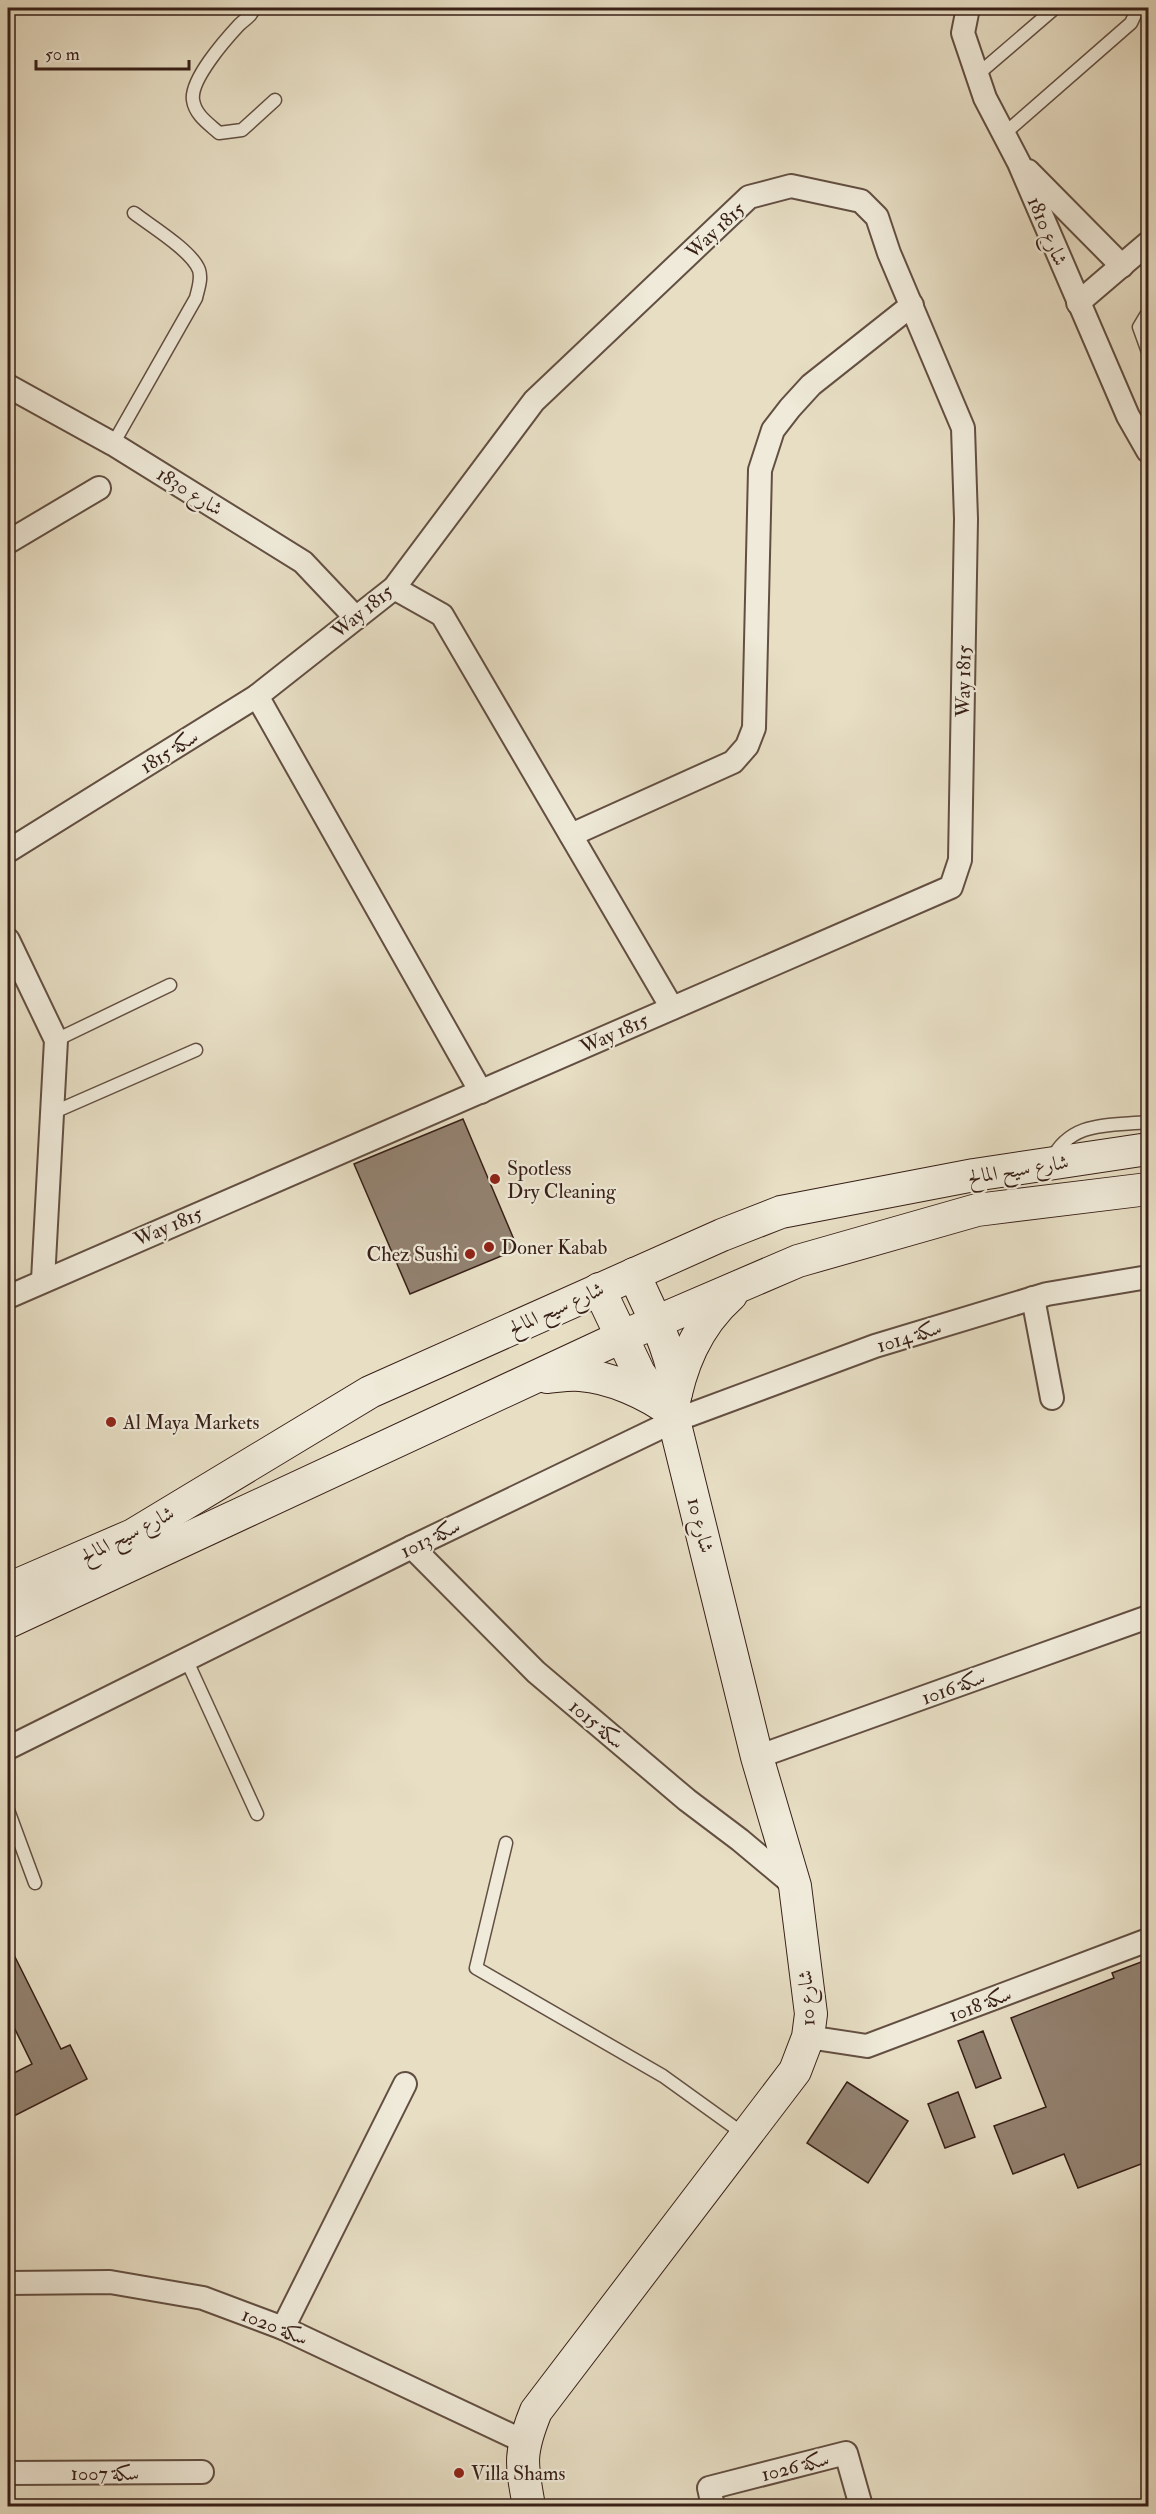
<svg xmlns="http://www.w3.org/2000/svg" width="1156" height="2514" font-family="'IM FELL Double Pica',Amiri,serif">
<style>
.building{fill:#938271;stroke:#371f17;stroke-width:1.5}
.lines{fill:none;stroke-linecap:round;stroke-linejoin:round}
.lane-casing{stroke:#634f42;stroke-width:15}
.street-casing{stroke:#634f42;stroke-width:26}
.secondary-casing{stroke:#371f17;stroke-width:34}
.lane{stroke:#efead9;stroke-width:12}
.street{stroke:#efead9;stroke-width:22}
.secondary{stroke:#efead9;stroke-width:32}
.poi-dot{fill:#8f2418;stroke:#efead9;stroke-width:2}
.labels{text-anchor:middle;stroke-width:4.5;stroke-linejoin:round;paint-order:stroke}
.street-label{font-size:20px;fill:#371f17;stroke:#efead9}
.poi-label{font-size:20px;fill:#371f17;stroke:#efead9;text-anchor:start}
</style>
<rect width="100%" height="100%" fill="#e7dec4"/>
<filter id="stains"><feTurbulence type="fractalNoise" baseFrequency=".00333" numOctaves="4"/><feColorMatrix values="0 0 0 0 .2 0 0 0 0 .09 0 0 0 0 .02 0 0 0 .5 -.17"/></filter>
<radialGradient id="worn" r=".72"><stop offset=".6" stop-color="#630" stop-opacity="0"/><stop offset="1" stop-color="#630" stop-opacity=".3"/></radialGradient>
<!-- building -->
<g class="building">
<polygon points="463,1119 518,1249 410,1294 354,1164"/>
<polygon points="8,1943 61,2049 70,2045 87,2079 8,2119 8,2076 32,2064 8,2015"/>
<polygon points="1149,1959 1149,2161 1078,2188 1064,2154 1013,2174 994,2126 1046,2107 1011,2018 1114,1978 1112,1973"/>
<polygon points="983,2031 1001,2078 976,2088 958,2041"/>
<polygon points="847,2082 908,2121 868,2183 807,2143"/>
<polygon points="958,2092 975,2137 945,2148 928,2104"/>
</g>
<g class="lines">
<!-- lane casing -->
<g class="lane-casing">
<g id="lane">
<path d="M 254,8 C 252,16 245,19 239,25 C 225,40 190,80 193,100 C 195,115 209,124 219,133 L 242,130 L 275,100"/>
<polyline points="977,75 1055,8"/>
<polyline points="1004,134 1131,23 1138,8"/>
<polyline points="1148,312 1139,327 1148,352"/>
<path d="M 113,444 L 196,298 C 198,289 202,279 199,270 C 192,251 151,226 134,213"/>
<polyline points="56,1040 170,985"/>
<polyline points="52,1113 196,1050"/>
<path d="M 1051,1161 C 1070,1120 1110,1126 1148,1122"/>
<polyline points="187,1661 257,1814"/>
<polyline points="8,1810 35,1883"/>
<polyline points="506,1843 476,1968 663,2076 745,2135"/>
</g>
</g>
<!-- street casing -->
<g class="street-casing">
<g id="street">
<polyline points="968,8 963,33 985,98 1019,163 1128,416 1148,451"/>
<polyline points="1028,171 1122,266"/>
<polyline points="1078,303 1148,243"/>
<polyline points="8,386 113,444 303,562 356,618"/>
<polyline points="8,542 99,488"/>
<polyline points="394,588 442,615 672,1008"/>
<polyline points="257,696 481,1092"/>
<polyline points="571,835 733,762 747,746 754,728 760,470 773,430 790,408 811,385 912,305"/>
<polyline points="8,851 257,696 394,588 534,401 749,197 791,186 861,201 877,217 889,253 963,428 966,519 960,860 951,887 8,1297"/>
<polyline points="8,940 56,1040 43,1280"/>
<polyline points="1033,1298 1052,1398"/>
<polyline points="412,1547 536,1672 687,1800 740,1840 795,1886"/>
<polyline points="8,1748 412,1547 676,1420 875,1346 1047,1294 1148,1277"/>
<polyline points="757,1757 1148,1617"/>
<polyline points="808,2037 867,2046 1148,1940"/>
<polyline points="8,2283 110,2282 203,2298 283,2328 523,2441"/>
<polyline points="283,2328 405,2084"/>
<polyline points="8,2473 202,2472"/>
<polyline points="713,2506 709,2488 846,2453 861,2506"/>
</g>
</g>
<!-- secondary casing -->
<g class="secondary-casing">
<g id="secondary">
<path d="M 634,1274 C 650,1311 674,1352 676,1393"/>
<polyline points="599,1289 639,1373 660,1403"/>
<path d="M 547,1377 C 558,1376 570,1374 580,1375 C 611,1377 648,1394 672,1412"/>
<path d="M 672,1412 C 680,1367 696,1326 731,1295"/>
<polyline points="8,1589 133,1535 370,1392 722,1235 781,1212 974,1175 1148,1149"/>
<polyline points="8,1622 621,1337 798,1261 977,1210 1148,1189"/>
<path d="M 529,2506 C 521,2463 519,2453 536,2411 L 795,2071 L 808,2037 L 811,2014 L 795,1886 L 757,1757 L 672,1412"/>
</g>
</g>
<!-- lane -->
<use href="#lane" class="lane"/>
<!-- street -->
<use href="#street" class="street"/>
<!-- secondary -->
<use href="#secondary" class="secondary"/>
</g>
<!-- markers -->
<g class="poi-dot">
<circle cx="495" cy="1179" r="6"/>
<circle cx="489" cy="1247" r="6"/>
<circle cx="470" cy="1254" r="6"/>
<circle cx="111" cy="1422" r="6"/>
<circle cx="459" cy="2473" r="6"/>
</g>
<g class="labels">
<!-- street labels -->
<g class="street-label">
<text transform="translate(715 230) rotate(-43)" y="7">Way 1815</text>
<text transform="translate(1048 231) rotate(67)" y="7">شارع 1810</text>
<text transform="translate(190 491) rotate(32)" y="7">1830 شارع</text>
<text transform="translate(362 611) rotate(-39)" y="7">Way 1815</text>
<text transform="translate(963 681) rotate(-89)" y="7">Way 1815</text>
<text transform="translate(169 751) rotate(-32)" y="7">سكة 1815</text>
<text transform="translate(614 1033) rotate(-24)" y="7">Way 1815</text>
<text transform="translate(1018 1169) rotate(-9)" y="7">شارع سيح المالح</text>
<text transform="translate(168 1226) rotate(-23)" y="7">Way 1815</text>
<text transform="translate(556 1308) rotate(-24)" y="7">شارع سيح المالح</text>
<text transform="translate(909 1336) rotate(-17)" y="7">سكة 1014</text>
<text transform="translate(701 1525) rotate(76)" y="7">شارع 10</text>
<text transform="translate(127 1534) rotate(-27)" y="7">شارع سيح المالح</text>
<text transform="translate(430 1538) rotate(-26)" y="7">سكة 1013</text>
<text transform="translate(953 1687) rotate(-20)" y="7">سكة 1016</text>
<text transform="translate(597 1724) rotate(40)" y="7">سكة 1015</text>
<text transform="translate(806 1998) rotate(-93)" y="7">شارع 10</text>
<text transform="translate(980 2004) rotate(-21)" y="7">سكة 1018</text>
<text transform="translate(275 2326) rotate(22)" y="7">سكة 1020</text>
<text transform="translate(795 2466) rotate(-14)" y="7">سكة 1026</text>
<text x="105" y="2480">سكة 1007</text>
</g>
<!-- poi labels -->
<g class="poi-label">
<text x="507" y="1175">Spotless<tspan x="507" dy="23">Dry Cleaning</tspan></text>
<text x="501" y="1254">Doner Kabab</text>
<text x="458" y="1261" text-anchor="end">Chez Sushi</text>
<text x="123" y="1429">Al Maya Markets</text>
<text x="471" y="2480">Villa Shams</text>
</g>
</g>
<!-- margin -->
<rect width="1156" height="2514" fill="none" stroke="#e7dec4" stroke-width="30"/>
<rect x="9" y="9" width="1138" height="2496" fill="none" stroke="#371f17" stroke-width="3"/>
<rect x="15" y="15" width="1126" height="2484" fill="none" stroke="#371f17" stroke-width="1.5"/>
<!-- scale -->
<path d="M36 60v9h153v-9" fill="none" stroke="#371f17" stroke-width="3"/>
<text x="45" y="60" font-size="18" fill="#371f17" stroke="#efead9" stroke-width="4.5" paint-order="stroke">50 m</text>
<rect width="100%" height="100%" filter="url(#stains)"/>
<rect width="100%" height="100%" fill="url(#worn)"/>
</svg>
